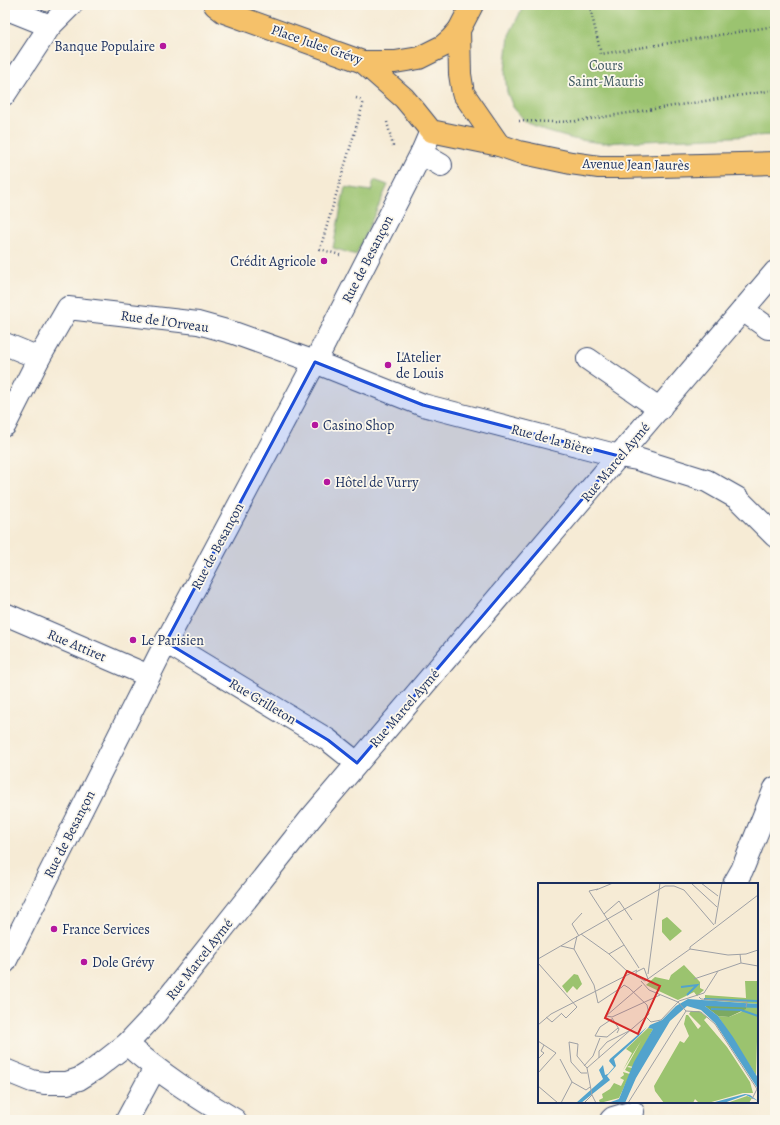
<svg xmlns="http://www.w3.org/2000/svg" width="780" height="1125" font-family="Alegreya,serif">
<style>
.green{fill:#9bc36f;stroke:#5b7966}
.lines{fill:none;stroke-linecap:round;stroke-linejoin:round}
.minor-casing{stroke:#3c4b70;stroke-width:24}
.major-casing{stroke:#3c4b70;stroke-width:24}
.path{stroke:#3c4b70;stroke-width:2.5;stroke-dasharray:1 3;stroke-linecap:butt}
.minor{stroke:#fff;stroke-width:22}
.major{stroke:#f5c16b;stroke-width:22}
.marked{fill:#1d4ed8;fill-opacity:0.2;stroke:#1d4ed8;stroke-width:3;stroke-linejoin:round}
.poi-dot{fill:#b5179e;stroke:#fbf7ec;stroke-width:1.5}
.labels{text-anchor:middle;stroke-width:3.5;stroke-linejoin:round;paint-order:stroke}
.street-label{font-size:14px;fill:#1b2f5e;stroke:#fbf7ec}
.poi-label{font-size:14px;fill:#1b2f5e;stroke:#fbf7ec;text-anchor:start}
.park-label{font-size:14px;fill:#415b63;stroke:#fbf7ec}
.inset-river{fill:none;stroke:#52a3cd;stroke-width:2}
.inset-road{fill:none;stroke:#9ea0a5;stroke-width:1}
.view{fill:#d62828;fill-opacity:0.15;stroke:#d62828;stroke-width:2}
.inset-edge{fill:none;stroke:#1b2f5e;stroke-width:2}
</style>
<rect width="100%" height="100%" fill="#fbf7ec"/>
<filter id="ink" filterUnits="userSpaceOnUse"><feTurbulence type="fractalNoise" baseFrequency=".025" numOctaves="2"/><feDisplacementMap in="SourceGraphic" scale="8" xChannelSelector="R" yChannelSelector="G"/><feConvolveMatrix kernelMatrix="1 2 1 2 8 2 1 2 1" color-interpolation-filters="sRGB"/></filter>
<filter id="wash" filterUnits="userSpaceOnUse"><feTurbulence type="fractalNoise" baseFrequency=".012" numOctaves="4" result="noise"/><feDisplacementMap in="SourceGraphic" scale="16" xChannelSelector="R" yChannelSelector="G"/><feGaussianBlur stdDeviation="0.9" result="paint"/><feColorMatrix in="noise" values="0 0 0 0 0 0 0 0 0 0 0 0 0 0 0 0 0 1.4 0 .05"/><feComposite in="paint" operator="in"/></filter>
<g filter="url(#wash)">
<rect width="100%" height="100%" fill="#f6ebd5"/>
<!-- green -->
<g class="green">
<polygon points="524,5 775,5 775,135 602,143 573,139 545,131 525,121 513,107 507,92 505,72 509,35"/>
<polygon points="374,180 388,185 356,255 333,248 345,187 371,191"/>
</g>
</g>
<g filter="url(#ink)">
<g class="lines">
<!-- minor casing -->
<g class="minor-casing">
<g id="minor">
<polyline points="5,8 50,26"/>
<polyline points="5,94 50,26 71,5"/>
<polyline points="422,152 429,158 441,165"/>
<polyline points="743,310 768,328 775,328"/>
<polyline points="5,344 39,358"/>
<polyline points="588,359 660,409"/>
<polyline points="5,425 39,358 68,308 198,323 234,333 315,362 423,405 619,456 637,459 707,481 737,498 775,536"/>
<polyline points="5,614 149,676"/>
<polyline points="166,642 328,740 357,763"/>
<polyline points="734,884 742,870 775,788"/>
<polyline points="5,962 166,642 315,362 422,152 431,131"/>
<path d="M 127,1044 C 160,1074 197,1097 235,1120"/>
<polyline points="5,1070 32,1081 44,1083 67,1083 79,1079 95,1069 127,1044 156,1013 310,819 775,272"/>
<polyline points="127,1120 155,1068"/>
<polyline points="611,1120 613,1118 633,1112"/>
</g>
</g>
<!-- major casing -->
<g class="major-casing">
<g id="major">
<polyline points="215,5 224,12 363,62 395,62 419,58 443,46 451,39 459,30 472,5"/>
<polyline points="459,30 460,74 463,93 499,145"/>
<polyline points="363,62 404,98 415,111 431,131 499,145 519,152 571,163 599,167 622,167 775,163"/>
</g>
</g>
<!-- path -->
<g class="path">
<polyline points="549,5 590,7 601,54 775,26"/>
<polyline points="356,98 363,100"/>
<polyline points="519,121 555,122 578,121 775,90"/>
<polyline points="387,122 393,146"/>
<polyline points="340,255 320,249 364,101"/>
</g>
<!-- minor -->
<use href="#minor" class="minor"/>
<!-- major -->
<use href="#major" class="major"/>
</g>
</g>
<!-- marked area -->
<path class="marked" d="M 315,362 L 423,405 L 619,456 L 357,763 L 328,740 L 166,642 Z"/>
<!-- markers -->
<g class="poi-dot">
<circle cx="163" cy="46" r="4"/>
<circle cx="324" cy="261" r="4"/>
<circle cx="388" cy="365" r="4"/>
<circle cx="315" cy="425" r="4"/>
<circle cx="327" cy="482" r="4"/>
<circle cx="133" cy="640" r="4"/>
<circle cx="54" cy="929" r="4"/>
<circle cx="84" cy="962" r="4"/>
</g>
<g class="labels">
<!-- street labels -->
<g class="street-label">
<text transform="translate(317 44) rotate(19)" y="5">Place Jules Grévy</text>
<text transform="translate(636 164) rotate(1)" y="5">Avenue Jean Jaurès</text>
<text transform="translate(367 259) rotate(-63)" y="5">Rue de Besançon</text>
<text transform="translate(165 321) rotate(8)" y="5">Rue de l'Orveau</text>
<text transform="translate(552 439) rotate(15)" y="5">Rue de la Bière</text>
<text transform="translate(615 462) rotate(-50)" y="5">Rue Marcel Aymé</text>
<text transform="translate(217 546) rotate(-62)" y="5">Rue de Besançon</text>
<text transform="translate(77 645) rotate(23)" y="5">Rue Attiret</text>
<text transform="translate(263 701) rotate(31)" y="5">Rue Grilleton</text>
<text transform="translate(404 708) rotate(-49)" y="5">Rue Marcel Aymé</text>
<text transform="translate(69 834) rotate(-63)" y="5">Rue de Besançon</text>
<text transform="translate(199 959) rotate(-52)" y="5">Rue Marcel Aymé</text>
</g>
<!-- poi labels -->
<g class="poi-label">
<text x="155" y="51" text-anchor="end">Banque Populaire</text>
<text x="316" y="266" text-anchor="end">Crédit Agricole</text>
<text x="396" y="362">L'Atelier<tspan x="396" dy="16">de Louis</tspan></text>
<text x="323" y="430">Casino Shop</text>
<text x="335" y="487">Hôtel de Vurry</text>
<text x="141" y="645">Le Parisien</text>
<text x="62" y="934">France Services</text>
<text x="92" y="967">Dole Grévy</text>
</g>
<!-- park labels -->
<g class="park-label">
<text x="606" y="70">Cours<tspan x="606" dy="16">Saint-Mauris</tspan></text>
</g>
</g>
<!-- overview -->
<g transform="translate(538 883)">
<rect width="220" height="220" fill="#f6ebd5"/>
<path d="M 129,34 L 144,48 L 132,58 L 124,49 L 124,37 ZM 146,82 L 162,99 L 162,105 L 166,107 L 159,113 L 156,109 L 140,117 L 108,102 L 117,94 L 131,97 L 133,92 ZM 36,91 L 40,92 L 44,101 L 39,107 L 35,103 L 29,110 L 24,103 ZM 207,98 L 220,98 L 220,121 L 167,117 L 167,112 L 208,115 ZM 208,123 L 220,125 L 218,192 L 180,133 L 191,134 L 203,129 ZM 153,128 L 161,128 L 169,134 L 166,137 L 189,164 L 212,199 L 215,210 L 205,210 L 170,220 L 161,220 L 157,216 L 155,220 L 126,220 L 117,208 L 116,203 L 142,158 L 146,160 L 151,153 L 146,141 L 148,132 L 150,132 L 160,146 L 163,143 L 151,131 ZM 110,145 L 115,146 L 95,184 L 91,183 L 89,184 L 95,185 L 93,190 L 87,187 L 103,158 L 85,187 L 94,170 L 88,166 ZM 85,189 L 92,191 L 81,215 L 62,220 L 61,217 L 65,215 L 64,211 L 72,206 L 76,200 L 83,203 L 86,197 L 82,195 L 86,192 ZM 209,213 L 214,215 L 211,220 L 189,220 Z" fill="#9bc36f"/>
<path d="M 169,122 L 208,123 L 208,126 L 191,134 L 180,133 L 167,123 Z" fill="#7ca962"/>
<path d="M 150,116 L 220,121 L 220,125 L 167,123 L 180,133 L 195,154 L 220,195 L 220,206 L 177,140 L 163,127 L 149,123 L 132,138 L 98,195 L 87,220 L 70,220 L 81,216 L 96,179 L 115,146 L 110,145 L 112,142 L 124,137 L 138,123 ZM 109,144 L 100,154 L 76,176 L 78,183 L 69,193 L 72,197 L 43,220 L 38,220 L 65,196 L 61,187 L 65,182 L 67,192 L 70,191 L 76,184 L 71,178 L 72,176 ZM 207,211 L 212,212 L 220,218 L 208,212 L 186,220 L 173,220 Z" fill="#52a3cd"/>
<path class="inset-river" d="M 143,104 L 159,102 L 149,112M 166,116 L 220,118M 173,126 L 203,127 L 220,133"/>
<path class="inset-road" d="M 153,0 L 179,24M 163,0 L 180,13M 60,6 L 51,8 L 101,85M 58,7 L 75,0M 66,31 L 81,18 L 94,37M 177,41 L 184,0M 43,51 L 71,71 L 91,90M 41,53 L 34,41 L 44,30M 23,63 L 36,66 L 39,53M 152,64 L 220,12M 36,66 L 56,102 L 60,120 L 84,104M 152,66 L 190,72 L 208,71 L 220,67M 71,71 L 86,62M 202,71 L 203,80 L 220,83M 0,76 L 127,3 L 136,3 L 146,7 L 176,42M 0,80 L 39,124 L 28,135 L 24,131M 110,91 L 122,0M 110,96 L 106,85 L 98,89 L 98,93 L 107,98 L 152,66 L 152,64M 156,96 L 180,88M 104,102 L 68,133 L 74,134 L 122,112M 161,114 L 163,116 L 209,119 L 208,124M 148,128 L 163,129 L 177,141 L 219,206 L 214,216M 8,134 L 14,139 L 24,130M 108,134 L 113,139 L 123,137 L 141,118 L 166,110 L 180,88 L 203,80M 74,135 L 81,146 L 79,150M 74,136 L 62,144 L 57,153 L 69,154 L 80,145M 0,142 L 13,131 L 99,87M 0,158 L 18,170 L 0,190M 61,175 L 61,168 L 69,159 L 91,148M 0,176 L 6,170 L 3,168 L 6,162M 22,176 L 34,199 L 48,207 L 52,204M 46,183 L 55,173 L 62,155M 49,185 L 111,131 L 109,122 L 91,105 L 86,102 L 84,104M 49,190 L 43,190 L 33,179 L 31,159 L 40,161 L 39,173 L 49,185 L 54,212M 0,203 L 20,220M 23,220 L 34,199M 46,220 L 54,212 L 58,220M 90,220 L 148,128 L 140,119 L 111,107 L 103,98"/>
<path class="view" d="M 89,88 L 122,103 L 100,151 L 67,135 Z"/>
<rect width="220" height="220" class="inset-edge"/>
</g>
<!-- margin -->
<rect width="780" height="1125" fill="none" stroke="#fbf7ec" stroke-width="20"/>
</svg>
